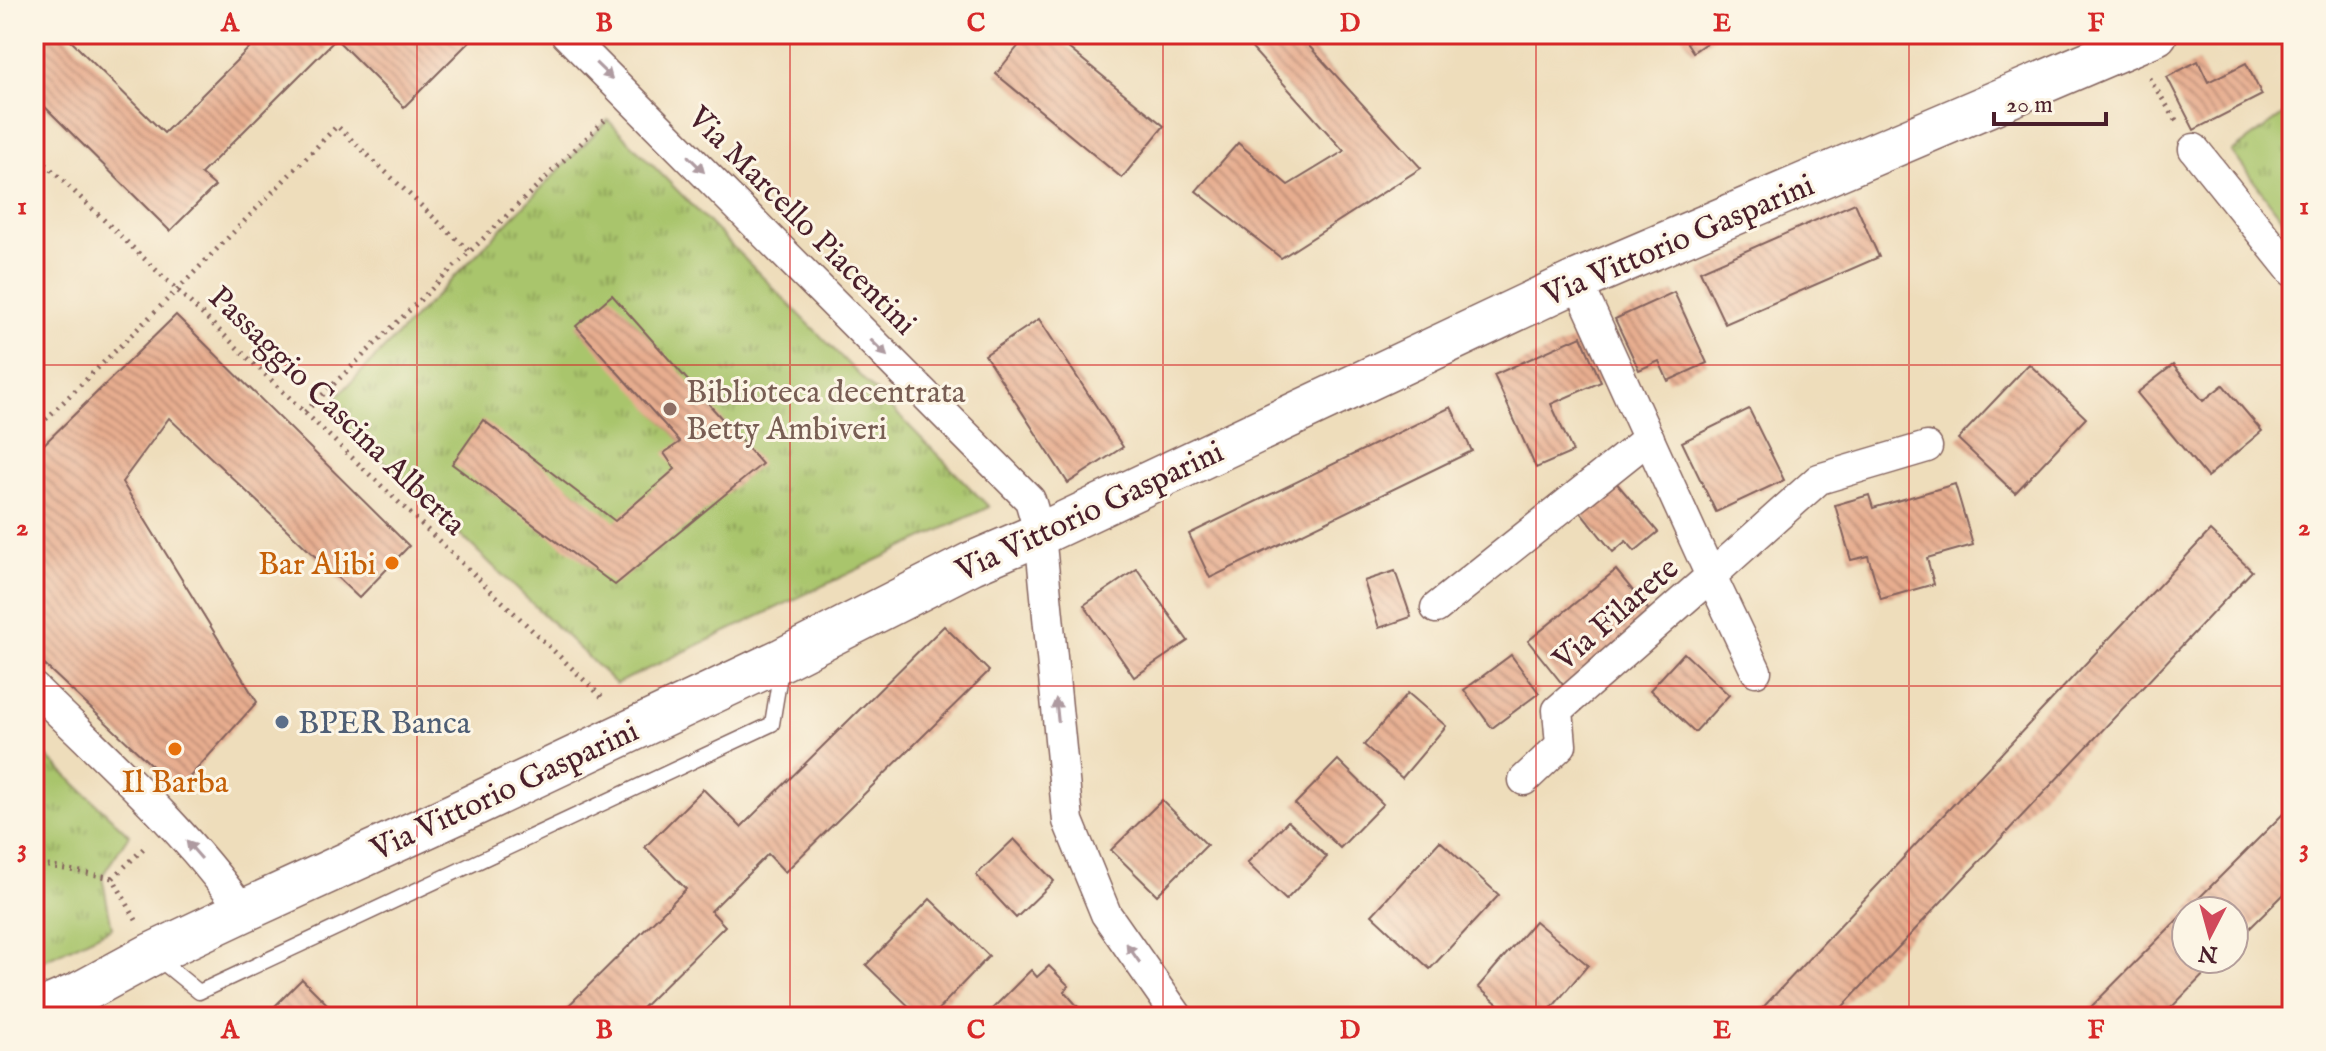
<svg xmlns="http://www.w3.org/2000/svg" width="2326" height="1051" font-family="'IM FELL English',serif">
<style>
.grass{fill:url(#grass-tufts);stroke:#7a724c;stroke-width:2}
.building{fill:url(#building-back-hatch)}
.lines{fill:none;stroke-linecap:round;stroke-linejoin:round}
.lane-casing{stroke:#83625d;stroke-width:17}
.street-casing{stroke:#83625d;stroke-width:33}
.secondary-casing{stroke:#83625d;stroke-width:45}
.path{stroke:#83625d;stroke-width:5;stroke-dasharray:2 6;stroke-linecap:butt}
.lane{stroke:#fff;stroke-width:14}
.street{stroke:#fff;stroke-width:30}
.secondary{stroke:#fff;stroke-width:42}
.oneway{fill:#ae9aa0}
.grid{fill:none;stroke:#d62828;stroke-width:2;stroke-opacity:0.55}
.education-dot{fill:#8d6e63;stroke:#fcf5e5;stroke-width:3}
.food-dot{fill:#e8710a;stroke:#fcf5e5;stroke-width:3}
.service-dot{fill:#5c6f8a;stroke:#fcf5e5;stroke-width:3}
.labels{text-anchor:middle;stroke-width:6;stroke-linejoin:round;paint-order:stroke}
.street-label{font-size:32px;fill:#4a1f2b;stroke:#fcf5e5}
.education-label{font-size:32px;fill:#785e54;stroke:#fcf5e5;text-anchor:start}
.food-label{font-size:32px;fill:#c56008;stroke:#fcf5e5;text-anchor:end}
.service-label{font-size:32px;fill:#4e5e75;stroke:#fcf5e5;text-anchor:start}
.neatline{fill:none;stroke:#d62828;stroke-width:3}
.grid-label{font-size:26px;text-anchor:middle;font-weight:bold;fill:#d62828}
</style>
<defs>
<pattern id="grass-tufts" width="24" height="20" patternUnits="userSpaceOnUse" patternTransform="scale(2)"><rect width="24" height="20" fill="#a9c56c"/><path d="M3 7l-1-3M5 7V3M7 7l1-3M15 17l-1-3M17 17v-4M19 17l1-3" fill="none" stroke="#8c9f59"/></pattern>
<pattern id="building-back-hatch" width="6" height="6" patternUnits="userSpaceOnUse" patternTransform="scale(2)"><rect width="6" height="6" fill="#e7ad8f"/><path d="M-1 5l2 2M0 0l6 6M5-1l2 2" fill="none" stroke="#bd8c75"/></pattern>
</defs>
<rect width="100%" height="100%" fill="#fcf5e5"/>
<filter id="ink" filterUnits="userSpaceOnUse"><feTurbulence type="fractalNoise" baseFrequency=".0125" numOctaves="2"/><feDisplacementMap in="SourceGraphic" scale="16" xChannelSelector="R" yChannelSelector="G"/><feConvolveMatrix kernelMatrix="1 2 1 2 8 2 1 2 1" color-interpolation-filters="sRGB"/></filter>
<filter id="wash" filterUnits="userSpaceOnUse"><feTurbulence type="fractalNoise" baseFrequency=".006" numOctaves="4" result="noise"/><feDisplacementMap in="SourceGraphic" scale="32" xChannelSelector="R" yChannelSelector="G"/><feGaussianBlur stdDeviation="1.8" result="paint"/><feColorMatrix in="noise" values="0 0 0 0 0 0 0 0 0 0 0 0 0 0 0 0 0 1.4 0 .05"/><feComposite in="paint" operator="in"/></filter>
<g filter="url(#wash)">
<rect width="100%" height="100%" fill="#edb"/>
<!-- grass -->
<g class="grass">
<polygon points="2292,108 2292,232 2232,152"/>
<polygon points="608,120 989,507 616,684 327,407"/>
<polygon points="34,744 129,835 102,876 112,928 34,965"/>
</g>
<g id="blocks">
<!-- building -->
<g class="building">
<polygon points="34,34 64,34 164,133 263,34 477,34 404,107 336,39 201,174 215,186 170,231 34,96"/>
<polygon points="1028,34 1051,34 1164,126 1122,178 996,74"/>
<polygon points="1239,34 1298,34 1421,168 1281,258 1196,191 1238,143 1288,185 1344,151"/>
<polygon points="1681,34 1719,34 1693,52"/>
<polygon points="2198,61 2208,82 2246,63 2262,95 2194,130 2167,77"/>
<polygon points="1855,203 1879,257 1725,324 1700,271"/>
<polygon points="1674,292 1707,363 1668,381 1659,361 1639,370 1615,319"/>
<polygon points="612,295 762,464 615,585 452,464 483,420 615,521 675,469 664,453 680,442 576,326"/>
<polygon points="176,315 409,546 359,598 169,418 122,482 257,702 178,790 34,655 34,454"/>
<polygon points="1039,319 1123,447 1068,483 985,355"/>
<polygon points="1581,336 1601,382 1551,404 1573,452 1536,468 1494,375"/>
<polygon points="2029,364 2086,418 2015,493 1958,439"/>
<polygon points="2173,365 2203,401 2223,385 2262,431 2207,477 2137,393"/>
<polygon points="1451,407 1472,451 1210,578 1189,534"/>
<polygon points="1749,409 1784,480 1716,512 1682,442"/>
<polygon points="1614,480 1658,532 1635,551 1626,541 1613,552 1579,510"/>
<polygon points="1955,484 1973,545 1927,558 1934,584 1881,599 1868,556 1851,560 1835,505 1869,495 1873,508"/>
<polygon points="2210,531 2252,571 1833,1017 1754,1017"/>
<polygon points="1137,569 1188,641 1134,677 1084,605"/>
<polygon points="1616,570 1656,619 1568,691 1528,641"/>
<polygon points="1395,571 1411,617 1379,628 1364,581"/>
<polygon points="944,626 989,671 785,872 768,854 711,911 725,926 633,1017 557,1017 686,889 645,847 703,789 741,827"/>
<polygon points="1684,653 1729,695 1695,732 1650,690"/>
<polygon points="1511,655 1539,693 1492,728 1464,690"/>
<polygon points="1408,693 1446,726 1402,778 1364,745"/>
<polygon points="1338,760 1383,804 1340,848 1295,804"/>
<polygon points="1162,800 1207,845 1157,895 1111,850"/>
<polygon points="2292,805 2292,886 2234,944 2234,911 2186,911"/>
<polygon points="1288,821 1327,857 1286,900 1247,863"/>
<polygon points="1014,839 1054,881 1016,918 976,875"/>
<polygon points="1440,841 1499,895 1430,969 1372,915"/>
<polygon points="930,899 989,956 931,1017 920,1017 866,965"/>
<polygon points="2186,911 2186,959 2219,959 2162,1017 2081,1017"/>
<polygon points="1535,921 1588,965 1544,1017 1513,1017 1478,987"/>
<polygon points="1049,966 1069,986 1064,991 1079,1008 1070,1017 994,1017 989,1012 1031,970 1037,977"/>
<polygon points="302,979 340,1017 264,1017"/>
</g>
</g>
</g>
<g filter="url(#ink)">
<use href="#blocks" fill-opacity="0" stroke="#83625d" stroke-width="2"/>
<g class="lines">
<!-- lane casing -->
<g class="lane-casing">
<polyline id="lane" points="156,957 199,992 772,724 781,669"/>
</g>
<!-- street casing -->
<g class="street-casing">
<g id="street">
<polyline points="566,34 1030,500 1040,534 1068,821 1106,914 1178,1017"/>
<polyline points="2194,149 2292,271"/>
<polyline points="1436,608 1649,438"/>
<polyline points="1756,671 1711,576 1819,479 1927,447"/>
<path d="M 34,688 C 106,759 184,828 243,911"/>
<polyline points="1524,780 1561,745 1558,710 1711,576 1577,281"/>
</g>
</g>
<!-- secondary casing -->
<g class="secondary-casing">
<polyline id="secondary" points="34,1013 80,993 152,954 243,911 455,814 783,659 972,563 1040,534 1577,281 2156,34"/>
</g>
<!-- path -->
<g class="path">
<polyline points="2149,78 2178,123"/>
<polyline points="34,153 605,700"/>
<polyline points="34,181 48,166"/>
<polyline points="34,412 44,421 177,290 337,126 469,251"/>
<polyline points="305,412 606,119"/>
<polyline points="34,858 43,865 113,878"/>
<polyline points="136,920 113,878 146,846"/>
</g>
<!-- lane -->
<use href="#lane" class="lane"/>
<!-- street -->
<use href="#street" class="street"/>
<!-- secondary -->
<use href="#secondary" class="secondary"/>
</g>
<!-- one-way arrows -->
<defs><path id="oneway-solid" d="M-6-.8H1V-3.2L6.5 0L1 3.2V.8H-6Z" transform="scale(2)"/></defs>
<g class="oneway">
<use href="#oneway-solid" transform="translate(604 71) rotate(44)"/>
<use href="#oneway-solid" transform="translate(696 164) rotate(45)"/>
<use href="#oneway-solid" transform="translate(879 348) rotate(45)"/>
<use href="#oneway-solid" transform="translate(1057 710) rotate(-96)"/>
<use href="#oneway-solid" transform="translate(194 850) rotate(-131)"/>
<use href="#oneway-solid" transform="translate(1133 953) rotate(-125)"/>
</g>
</g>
<!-- grid -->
<path class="grid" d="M 417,34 L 417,1017M 790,34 L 790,1017M 1163,34 L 1163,1017M 1536,34 L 1536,1017M 1909,34 L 1909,1017M 34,365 L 2292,365M 34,686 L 2292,686"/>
<!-- markers -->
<circle class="education-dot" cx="670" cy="409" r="8"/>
<g class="food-dot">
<circle cx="392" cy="563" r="8"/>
<circle cx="175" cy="749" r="8"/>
</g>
<circle class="service-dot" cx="282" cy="722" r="8"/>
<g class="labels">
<!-- street labels -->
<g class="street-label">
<text transform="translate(803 220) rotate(45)" y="11">Via Marcello Piacentini</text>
<text transform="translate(1678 239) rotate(-23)" y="11">Via Vittorio Gasparini</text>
<text transform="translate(338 410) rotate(44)" y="11">Passaggio Cascina Alberta</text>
<text transform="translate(1089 510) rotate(-25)" y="11">Via Vittorio Gasparini</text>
<text transform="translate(1615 613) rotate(-41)" y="11">Via Filarete</text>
<text transform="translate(504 789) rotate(-25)" y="11">Via Vittorio Gasparini</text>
</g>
<!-- education labels -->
<g class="education-label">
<text x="686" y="402">Biblioteca decentrata<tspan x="686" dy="37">Betty Ambiveri</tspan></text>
</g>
<!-- food labels -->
<g class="food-label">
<text x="376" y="574">Bar Alibi</text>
<text x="175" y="792" text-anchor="middle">Il Barba</text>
</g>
<!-- service labels -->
<g class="service-label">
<text x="298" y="733">BPER Banca</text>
</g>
</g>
<!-- margin -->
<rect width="2326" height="1051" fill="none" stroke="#fcf5e5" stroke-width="88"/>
<!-- north arrow -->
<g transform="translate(2210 935) rotate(186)"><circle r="38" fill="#fcf5e5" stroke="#b59f9b" stroke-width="2"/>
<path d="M0-6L14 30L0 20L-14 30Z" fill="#d1495b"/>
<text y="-12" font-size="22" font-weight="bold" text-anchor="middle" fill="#4a1f2b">N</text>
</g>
<!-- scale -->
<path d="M1994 112v12h112v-12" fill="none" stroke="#4a1f2b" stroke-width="4"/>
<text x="2006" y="112" font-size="24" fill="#4a1f2b" stroke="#fcf5e5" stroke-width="6" paint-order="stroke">20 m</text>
<rect x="44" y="44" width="2238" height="963" class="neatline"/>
<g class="grid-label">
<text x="230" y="31">A</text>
<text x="604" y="31">B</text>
<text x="976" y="31">C</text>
<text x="1350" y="31">D</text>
<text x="1722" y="31">E</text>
<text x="2096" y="31">F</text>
<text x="22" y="214">1</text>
<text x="2304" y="214">1</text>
<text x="22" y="535">2</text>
<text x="2304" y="535">2</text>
<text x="22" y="856">3</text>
<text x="2304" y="856">3</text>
<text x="230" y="1038">A</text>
<text x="604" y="1038">B</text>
<text x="976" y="1038">C</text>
<text x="1350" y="1038">D</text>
<text x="1722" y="1038">E</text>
<text x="2096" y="1038">F</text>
</g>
</svg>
